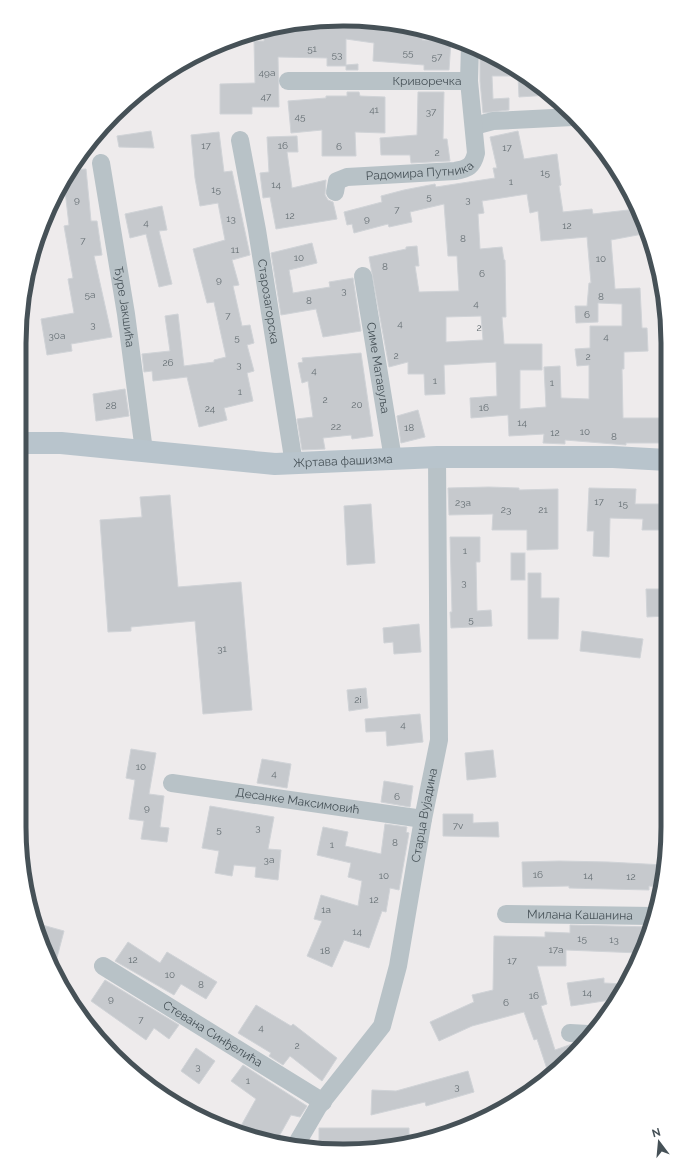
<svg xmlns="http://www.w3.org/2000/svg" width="687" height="1170" font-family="Raleway,sans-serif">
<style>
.building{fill:#c6c9cd;stroke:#d0d3d7;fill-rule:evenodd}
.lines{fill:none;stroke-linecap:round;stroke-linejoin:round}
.street{stroke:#b8c2c7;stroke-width:18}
.secondary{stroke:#b8c4cc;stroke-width:22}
.labels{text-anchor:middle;stroke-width:4;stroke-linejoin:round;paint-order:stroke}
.number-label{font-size:10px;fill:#666f74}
.street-label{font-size:12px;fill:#465157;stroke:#fff}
.rim{fill:none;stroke:#465157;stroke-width:5}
</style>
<rect width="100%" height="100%" fill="#eeebec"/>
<!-- building -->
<g class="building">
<polygon points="344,19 407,25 422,30 422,40 451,41 449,70 424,70 424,65 373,61 374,43 346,39 346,65 358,64 358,70 346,70 346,66 327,66 327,58 278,57 279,107 252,107 252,114 220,114 220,84 255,83 254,41 264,41 264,30 280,25"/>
<polygon points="480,50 524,74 549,95 519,97 518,76 492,76 493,99 509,98 509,110 483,113 480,81"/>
<polygon points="347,92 359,92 360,96 385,97 385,133 355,132 356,156 322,156 322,130 291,133 288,101 326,98 326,96 347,96"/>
<polygon points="418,92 444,92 443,139 447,139 450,161 411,163 410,155 381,155 380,138 417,135"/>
<polygon points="151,131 154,148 119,147 117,136"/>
<path d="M 518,131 L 524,159 L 557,154 L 561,185 L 559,186 L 563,212 L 592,209 L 593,214 L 637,209 L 648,233 L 611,240 L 615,289 L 640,288 L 642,328 L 647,328 L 648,351 L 624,352 L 624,369 L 622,369 L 623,418 L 667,418 L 667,443 L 626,443 L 626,445 L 565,440 L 565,444 L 543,443 L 544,434 L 509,436 L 508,415 L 471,418 L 470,398 L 497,396 L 496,362 L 444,365 L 445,394 L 425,395 L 424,374 L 408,374 L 408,362 L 389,367 L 369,257 L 406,249 L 406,247 L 417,246 L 419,266 L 415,266 L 419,292 L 459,291 L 457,256 L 448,256 L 444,204 L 410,212 L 412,222 L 389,227 L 388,224 L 354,233 L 352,224 L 347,225 L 344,212 L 382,202 L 381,196 L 404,190 L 435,184 L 436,187 L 495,178 L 493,168 L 497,168 L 490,137 ZM 527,194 L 530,213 L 538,211 L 541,241 L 587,237 L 591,283 L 589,283 L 587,306 L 575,306 L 576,323 L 598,322 L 598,303 L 622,304 L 622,326 L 590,326 L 590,348 L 575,349 L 577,366 L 589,365 L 589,399 L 561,398 L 560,366 L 544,367 L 546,407 L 520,409 L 520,370 L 542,370 L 542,344 L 504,344 L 502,317 L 506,317 L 505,260 L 504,260 L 502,247 L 480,249 L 478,214 L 484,213 L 482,201 ZM 481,316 L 483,340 L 446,342 L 446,317 Z"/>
<polygon points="219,132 224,172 232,171 250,255 232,260 239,285 233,286 242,326 250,325 254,343 247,345 254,371 247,373 253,401 224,408 227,420 199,427 187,377 153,381 152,371 144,372 142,354 170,351 165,316 178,314 184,366 214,362 214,360 226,357 214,302 207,303 193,249 225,240 218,203 200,206 195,178 191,135"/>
<polygon points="297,136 298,152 287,152 292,188 326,180 325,195 328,200 333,202 337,219 276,229 270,197 263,198 260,173 269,172 267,137"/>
<polygon points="86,169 91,221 97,221 102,255 94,256 112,337 71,344 72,351 47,355 41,319 74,313 68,279 73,278 64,226 69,225 64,182 70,170"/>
<polygon points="162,206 167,230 159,231 172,284 159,287 146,234 130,238 125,214"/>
<polygon points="312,243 317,263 289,270 293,293 330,287 329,282 353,278 361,331 323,337 316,309 281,315 271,253"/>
<polygon points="361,353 373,436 352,439 351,435 323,438 325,449 302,450 297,419 313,417 308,381 302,383 298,363 303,362 302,358"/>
<polygon points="125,389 129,416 96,421 93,394"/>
<polygon points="418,410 425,437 401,443 397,416"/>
<polygon points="489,487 519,488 519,490 558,489 558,549 527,550 527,530 492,530 493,514 449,515 448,488"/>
<polygon points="589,488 636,489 635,504 667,504 667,530 642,530 643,519 610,518 609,557 593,556 594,531 587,531"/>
<polygon points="170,495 178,587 241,582 252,710 203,714 195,621 131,627 131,631 108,632 100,520 142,517 140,497"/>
<polygon points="371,504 375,563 347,565 344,506"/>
<polygon points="450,537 480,537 480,562 476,562 477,611 491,610 492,626 451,628 450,612 452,612"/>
<rect x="511" y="553" width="14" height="27"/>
<polygon points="528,573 541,573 541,598 559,598 558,639 528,639"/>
<polygon points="646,589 667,589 667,616 647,617"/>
<polygon points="419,624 421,652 394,654 393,642 384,643 383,628"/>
<polygon points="582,631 643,639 640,658 580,651"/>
<polygon points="366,688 368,708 349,711 347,690"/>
<polygon points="420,714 423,742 387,746 386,731 366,732 365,719"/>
<polygon points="131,749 156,753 149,794 164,796 160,827 169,828 167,842 141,839 144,821 129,819 135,780 126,778"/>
<polygon points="493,750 496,777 467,780 465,753"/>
<polygon points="262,759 291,764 287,788 257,783"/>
<polygon points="384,781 413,786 410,807 381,802"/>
<polygon points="210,806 274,817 268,849 281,850 278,880 255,877 256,867 234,865 232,876 215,873 219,851 202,848"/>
<polygon points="443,814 473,814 473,823 498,822 499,837 443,836"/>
<polygon points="385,824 407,827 406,832 409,833 399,890 390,888 386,912 382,911 369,948 344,940 332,967 307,956 322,921 314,919 321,895 358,906 362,881 348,877 351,863 317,855 323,827 348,832 345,846 381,854"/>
<polygon points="559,861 608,862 664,865 660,887 649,886 649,890 569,888 569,886 523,887 522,862"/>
<polygon points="35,923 64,931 55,965 36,931"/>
<polygon points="570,925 652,927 640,953 566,950 566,966 537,966 547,1004 541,1006 555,1050 572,1044 578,1044 549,1075 537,1039 534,1040 524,1012 472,1026 439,1041 430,1022 474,1002 472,995 493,990 494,936 545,937 545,932 570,933"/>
<polygon points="128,942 160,963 167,952 217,982 206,999 181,984 174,995 115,961"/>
<polygon points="604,978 604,983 624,984 617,999 571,1006 567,983"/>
<polygon points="105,980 179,1025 169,1039 154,1028 146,1040 91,1001"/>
<polygon points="256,1005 291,1026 293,1024 337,1058 322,1081 290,1056 283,1065 269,1056 271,1053 238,1033"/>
<polygon points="196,1048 215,1061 199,1084 181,1071"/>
<polygon points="243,1065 307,1106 300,1117 291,1115 277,1140 237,1133 256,1099 231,1081"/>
<polygon points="468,1071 474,1092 426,1106 425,1102 371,1115 372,1090 396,1091"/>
<polygon points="319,1128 409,1128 409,1140 343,1151 319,1147"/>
</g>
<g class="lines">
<!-- street -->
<g class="street">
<path id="s1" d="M 288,81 L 469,81"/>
<polyline points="474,126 493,121 573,117"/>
<path id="s2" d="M 240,140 L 257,230 L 294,464"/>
<path id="s3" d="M 101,163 L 126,314 L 144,451"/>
<path id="s4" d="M 335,192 L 337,181 L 347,177 L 455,171 C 468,169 473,166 476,153 L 469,81 L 470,45"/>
<path id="s5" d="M 363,276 L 393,459"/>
<path id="s6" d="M 172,783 L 423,819"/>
<path id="s7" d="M 506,914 L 654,916"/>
<path id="s8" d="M 103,966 L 323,1102"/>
<polyline points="570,1033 588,1034"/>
<path id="s9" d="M 297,1143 L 318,1107 L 382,1026 L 398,966 L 423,819 L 439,740 L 437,457"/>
</g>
<!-- secondary -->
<path class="secondary" id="s10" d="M 20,443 L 61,443 L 275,464 L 437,457 L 613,457 L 667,460"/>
</g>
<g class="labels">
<!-- number labels -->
<g class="number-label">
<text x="312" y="52">51</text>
<text x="408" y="56">55</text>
<text x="337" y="58">53</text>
<text x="437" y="60">57</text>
<text x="267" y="76">49a</text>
<text x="266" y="100">47</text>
<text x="374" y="113">41</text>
<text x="431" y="115">37</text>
<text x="300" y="120">45</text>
<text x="206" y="149">17</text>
<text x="283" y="149">16</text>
<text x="339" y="150">6</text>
<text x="507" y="151">17</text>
<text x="437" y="156">2</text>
<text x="545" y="176">15</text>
<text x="511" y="185">1</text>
<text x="276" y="188">14</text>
<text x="216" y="193">15</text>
<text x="429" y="200">5</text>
<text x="77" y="203">9</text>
<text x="468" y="203">3</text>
<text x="397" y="213">7</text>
<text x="290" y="219">12</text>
<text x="231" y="222">13</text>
<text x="367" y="222">9</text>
<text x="146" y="226">4</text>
<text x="567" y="229">12</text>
<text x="463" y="242">8</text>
<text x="83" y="244">7</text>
<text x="235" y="253">11</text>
<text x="299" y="261">10</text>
<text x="601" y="262">10</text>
<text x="385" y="270">8</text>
<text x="482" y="277">6</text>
<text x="219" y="283">9</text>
<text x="344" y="294">3</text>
<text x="90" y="298">5a</text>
<text x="601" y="300">8</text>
<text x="309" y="304">8</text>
<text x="476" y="307">4</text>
<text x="587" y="318">6</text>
<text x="228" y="319">7</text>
<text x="400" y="327">4</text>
<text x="93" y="328">3</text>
<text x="479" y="331">2</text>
<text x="57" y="339">30a</text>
<text x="606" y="340">4</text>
<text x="237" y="341">5</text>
<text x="396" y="359">2</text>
<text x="588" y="360">2</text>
<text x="168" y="366">26</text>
<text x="239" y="368">3</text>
<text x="314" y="374">4</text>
<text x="435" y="384">1</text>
<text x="552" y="386">1</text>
<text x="240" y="395">1</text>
<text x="325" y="403">2</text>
<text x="357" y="408">20</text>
<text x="111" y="409">28</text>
<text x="484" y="411">16</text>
<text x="210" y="412">24</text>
<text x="522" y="426">14</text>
<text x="336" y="430">22</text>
<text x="409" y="431">18</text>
<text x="585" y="435">10</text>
<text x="555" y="436">12</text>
<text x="614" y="440">8</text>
<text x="599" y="505">17</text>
<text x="463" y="506">23a</text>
<text x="623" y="507">15</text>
<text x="506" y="513">23</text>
<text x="543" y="513">21</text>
<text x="465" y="554">1</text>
<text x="464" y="586">3</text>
<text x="471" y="623">5</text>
<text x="222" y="652">31</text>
<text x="358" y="703">2i</text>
<text x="403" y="728">4</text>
<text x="141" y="770">10</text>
<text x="274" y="777">4</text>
<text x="397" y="800">6</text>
<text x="147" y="811">9</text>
<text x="458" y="829">7v</text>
<text x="258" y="831">3</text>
<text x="219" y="833">5</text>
<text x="395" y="846">8</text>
<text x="332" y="848">1</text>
<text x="269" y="863">3a</text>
<text x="538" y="878">16</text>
<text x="384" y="879">10</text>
<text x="588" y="879">14</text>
<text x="631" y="880">12</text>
<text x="374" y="903">12</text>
<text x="326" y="913">1a</text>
<text x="357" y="935">14</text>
<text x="582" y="942">15</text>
<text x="614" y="943">13</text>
<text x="556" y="953">17a</text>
<text x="325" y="954">18</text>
<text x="133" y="963">12</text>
<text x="512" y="964">17</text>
<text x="170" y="978">10</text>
<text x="201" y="988">8</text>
<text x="587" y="996">14</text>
<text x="534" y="999">16</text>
<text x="111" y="1002">9</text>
<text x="506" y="1006">6</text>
<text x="141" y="1023">7</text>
<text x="261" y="1031">4</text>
<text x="297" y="1049">2</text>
<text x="198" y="1070">3</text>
<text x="248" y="1084">1</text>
<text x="457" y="1090">3</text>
</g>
<!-- street labels -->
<g class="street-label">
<text dy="4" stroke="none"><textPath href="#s1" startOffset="139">Криворечка</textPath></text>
<text dy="4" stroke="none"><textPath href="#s4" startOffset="95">Радомира Путника</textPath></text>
<text dy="4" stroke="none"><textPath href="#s2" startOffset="164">Старозагорска</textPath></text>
<text dy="4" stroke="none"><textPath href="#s3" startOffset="146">Ђуре Јакшића</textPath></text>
<text dy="4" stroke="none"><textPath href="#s5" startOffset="93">Симе Матавуља</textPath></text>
<text dy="4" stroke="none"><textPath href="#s10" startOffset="324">Жртава фашизма</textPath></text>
<text dy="4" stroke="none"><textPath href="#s6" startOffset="127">Десанке Максимовић</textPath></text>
<text dy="4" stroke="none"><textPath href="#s9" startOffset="360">Старца Вујадина</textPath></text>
<text dy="4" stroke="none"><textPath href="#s7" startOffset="74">Милана Кашанина</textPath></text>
<text dy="4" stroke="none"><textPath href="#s8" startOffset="129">Стевана Синђелића</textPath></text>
</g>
</g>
<!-- crop -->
<path d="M0 0H687V1170H0ZM343 26H344A317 317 0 0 1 661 343V827A317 317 0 0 1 344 1144H343A317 317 0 0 1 26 827V343A317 317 0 0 1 343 26Z" fill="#fff" fill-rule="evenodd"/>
<path class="rim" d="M343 26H344A317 317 0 0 1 661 343V827A317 317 0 0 1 344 1144H343A317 317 0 0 1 26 827V343A317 317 0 0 1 343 26Z"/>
<!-- north arrow -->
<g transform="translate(659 1142) rotate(344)" stroke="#ffffff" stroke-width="3" paint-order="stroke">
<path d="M0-3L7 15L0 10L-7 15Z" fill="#465157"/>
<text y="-6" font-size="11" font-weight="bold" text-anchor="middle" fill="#465157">N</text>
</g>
</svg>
